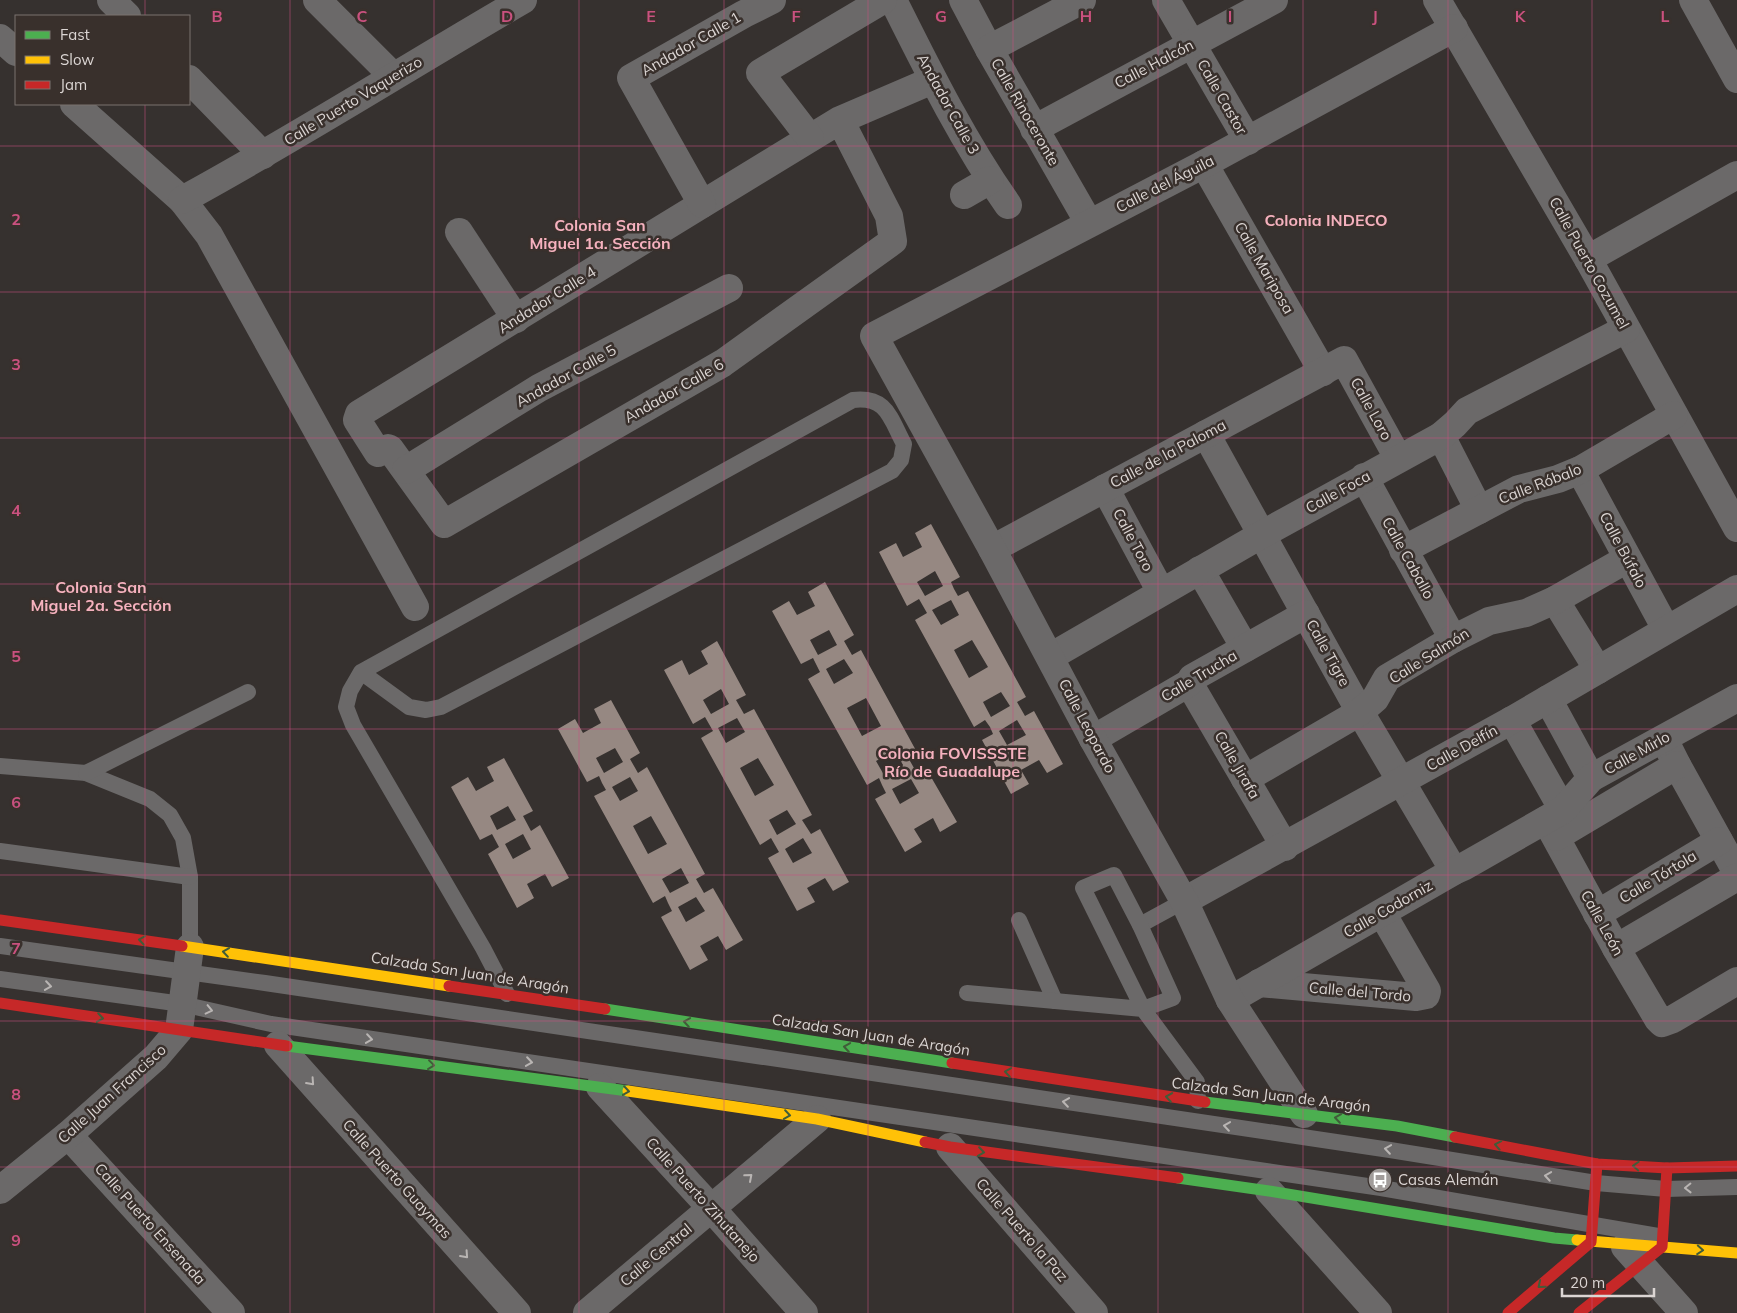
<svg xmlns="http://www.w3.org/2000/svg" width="1737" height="1313" font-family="Mulish,sans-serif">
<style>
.building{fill:#968882;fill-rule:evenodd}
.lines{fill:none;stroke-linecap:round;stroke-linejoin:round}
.lane{stroke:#6b6969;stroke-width:16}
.street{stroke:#6b6969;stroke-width:28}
.fast{stroke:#4caf50;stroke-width:11}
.slow{stroke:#ffc107;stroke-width:11}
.jam{stroke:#c62828;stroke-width:11}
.oneway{stroke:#405c39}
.oneway2{stroke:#b9b5b3}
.grid{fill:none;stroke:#ca517f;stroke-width:1;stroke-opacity:0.55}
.labels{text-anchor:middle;stroke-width:5;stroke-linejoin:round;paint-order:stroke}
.street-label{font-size:15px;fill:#dbd5d3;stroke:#39302c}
.poi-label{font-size:15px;fill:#dbd5d3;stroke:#39302c;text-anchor:start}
.neighbourhood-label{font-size:16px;font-weight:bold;fill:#f5b1be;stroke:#39302c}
.grid-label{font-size:16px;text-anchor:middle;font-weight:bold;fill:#ca517f;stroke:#39302c;stroke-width:5;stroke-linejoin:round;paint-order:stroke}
</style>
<rect width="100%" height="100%" fill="#36312f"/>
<!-- building -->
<g class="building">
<path d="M 931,524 L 960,577 L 951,582 L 954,589 L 958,596 L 968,591 L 1026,697 L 1017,702 L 1025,716 L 1034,711 L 1063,764 L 1047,773 L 1039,760 L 1021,770 L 1029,784 L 1011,794 L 982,740 L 993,734 L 990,727 L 985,720 L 974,727 L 915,620 L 927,613 L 919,599 L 907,606 L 879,552 L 896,543 L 903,557 L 922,547 L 915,533 ZM 935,571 L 943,586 L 925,596 L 917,582 ZM 951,600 L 959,615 L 941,625 L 932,610 ZM 972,640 L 988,667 L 969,678 L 954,650 ZM 1001,692 L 1010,706 L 991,717 L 983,702 ZM 1017,720 L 1026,735 L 1007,745 L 999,731 Z"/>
<path d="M 825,582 L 854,635 L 844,641 L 852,655 L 861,650 L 919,756 L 910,761 L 918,775 L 927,770 L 957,822 L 940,832 L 933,818 L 914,829 L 922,842 L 905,852 L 875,799 L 886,793 L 882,785 L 879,778 L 867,785 L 808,679 L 820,672 L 813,658 L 801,664 L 772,611 L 789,601 L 797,615 L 815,606 L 808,592 ZM 829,630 L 837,645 L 818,655 L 810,640 ZM 844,659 L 853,673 L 834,684 L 826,669 ZM 866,698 L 881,726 L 862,736 L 847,708 ZM 895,750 L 903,765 L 884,775 L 876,761 ZM 911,779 L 919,793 L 900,804 L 892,789 Z"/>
<path d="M 717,641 L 746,695 L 736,700 L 744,714 L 754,709 L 812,815 L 802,820 L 811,834 L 820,829 L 849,882 L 833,891 L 825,878 L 807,888 L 815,902 L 797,911 L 768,858 L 779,852 L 771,838 L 760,845 L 701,738 L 713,731 L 705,717 L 693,724 L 664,670 L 682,660 L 689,675 L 708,664 L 701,651 ZM 721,689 L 729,704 L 711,714 L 703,700 ZM 737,718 L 745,732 L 726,743 L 718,728 ZM 758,758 L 774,785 L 755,796 L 740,768 ZM 787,810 L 796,824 L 777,835 L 769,820 ZM 803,838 L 812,853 L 793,863 L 785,849 Z"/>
<path d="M 611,700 L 640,753 L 630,759 L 638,773 L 647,767 L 705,874 L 696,879 L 704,893 L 713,888 L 743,940 L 726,950 L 718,936 L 700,946 L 708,960 L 690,970 L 661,917 L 672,911 L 668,903 L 665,896 L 653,903 L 594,796 L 606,790 L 602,783 L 599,776 L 587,782 L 558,729 L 575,719 L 583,733 L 601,723 L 594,709 ZM 615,748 L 623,762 L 604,773 L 596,758 ZM 630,777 L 638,791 L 620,801 L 612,787 ZM 651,816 L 667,844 L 648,854 L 633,826 ZM 681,868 L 689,883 L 670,893 L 662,879 ZM 696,897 L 705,911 L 686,922 L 678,907 Z"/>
<path d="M 504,758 L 533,811 L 523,816 L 531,831 L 540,825 L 569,878 L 552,887 L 545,874 L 527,884 L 534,898 L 517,908 L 488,854 L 499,847 L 492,834 L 480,840 L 451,787 L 468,777 L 476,791 L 494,781 L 487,767 ZM 508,806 L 516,820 L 497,830 L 490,816 ZM 523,834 L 531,849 L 513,859 L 505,844 Z"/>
</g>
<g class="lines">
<!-- lane -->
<g class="lane">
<path d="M 361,672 L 409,707 L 426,710 L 441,707 L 892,471 L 901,460 L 904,444 C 890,418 887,396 853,400 L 361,672 L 350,691 L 346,707 L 353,725 L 483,948 L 507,994"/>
<polyline points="0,766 86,773 150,799 170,815 183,838 190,877 190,947"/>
<polyline points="86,773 248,692"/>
<polyline points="0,851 190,877"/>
<polyline points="1019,920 1055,1001"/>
<polyline points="1140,925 1184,901"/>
<polyline points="0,946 265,983 1390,1150 1596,1183 1666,1189 1737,1187"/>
<polyline points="0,979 182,1004 271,1024 1381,1188 1658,1236"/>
<polyline points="967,993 1143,1009 1173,998 1140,925 1114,875 1083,888 1143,1009 1197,1082 1198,1101"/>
</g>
<!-- street -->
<g class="street">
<polyline points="111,0 127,16"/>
<polyline points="317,0 393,76"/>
<path d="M 893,0 C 928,70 963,141 1008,205"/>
<polyline points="963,0 989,49 1089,223"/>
<polyline points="1166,0 1248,141"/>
<polyline points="1437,0 1588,259 1737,528"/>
<polyline points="1693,0 1737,79"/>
<polyline points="0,38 16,52"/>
<polyline points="989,49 1082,0"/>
<polyline points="189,79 263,155"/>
<polyline points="74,104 182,200 209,235 415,607"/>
<polyline points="840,120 889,216 893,241 723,363 444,524 390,449 388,448 378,453 357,420 359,414 840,120 933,80"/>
<polyline points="1034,129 1274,0"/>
<polyline points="810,138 760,73 883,0"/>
<polyline points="1204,164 1323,372"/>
<polyline points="964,195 990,180"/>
<path d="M 182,200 C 298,137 409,66 523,0"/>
<polyline points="702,204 631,78 744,14 772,0"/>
<polyline points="459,232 516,319"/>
<polyline points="1588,259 1737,175"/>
<polyline points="1206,434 1360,712 1454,871"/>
<polyline points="1441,436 1479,510"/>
<polyline points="406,470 539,388 729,288"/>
<polyline points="1580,470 1666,629"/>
<polyline points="1364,477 1453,639"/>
<polyline points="1105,488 1161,592"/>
<polyline points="992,549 1344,360 1398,458"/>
<polyline points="1403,550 1519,489 1558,479 1580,470 1674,415"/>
<polyline points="1200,570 1245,648"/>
<polyline points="1555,600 1598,670"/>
<polyline points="1050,657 1261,535 1441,436 1455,424 1467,411 1626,329"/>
<polyline points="1189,683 1285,847"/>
<polyline points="1548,699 1591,778"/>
<polyline points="1512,720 1563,810"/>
<polyline points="1093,739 1189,683 1192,678 1306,614"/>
<polyline points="1664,739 1677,765 1737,873"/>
<polyline points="1245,779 1360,712 1375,699 1387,678 1453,639 1489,621 1526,613 1555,600 1627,559"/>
<polyline points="1546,820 1616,948 1658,1019 1662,1023 1673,1019 1737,981"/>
<polyline points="1556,837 1677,765"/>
<polyline points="1184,901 1512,720 1737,589"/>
<polyline points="1597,914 1719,841"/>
<polyline points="1616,948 1737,877"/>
<polyline points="1259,983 1416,997 1426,995 1427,991 1382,913"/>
<polyline points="1230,1000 1454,871 1463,867 1563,810 1591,778 1737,698"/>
<polyline points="278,1045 517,1313"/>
<polyline points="600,1087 712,1209 804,1313"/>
<polyline points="1304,1114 1230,1000 1184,901 1093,739 992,549 874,336 1204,164 1454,28"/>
<polyline points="68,1135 231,1313"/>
<polyline points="950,1147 1094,1313"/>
<polyline points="0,1190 68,1135 156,1057 179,1030 190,947"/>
<polyline points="1269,1191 1378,1313"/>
<polyline points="1625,1247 1684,1313"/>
<polyline points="587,1313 817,1119"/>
</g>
<!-- fast -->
<g class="fast">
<polyline points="605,1009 952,1063"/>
<polyline points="287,1046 628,1091"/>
<polyline points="1205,1102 1397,1126 1455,1137"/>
<polyline points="1178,1178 1269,1191 1554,1238 1577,1240"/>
</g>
<!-- slow -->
<g class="slow">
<polyline points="182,946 449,986"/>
<polyline points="628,1091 817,1119 925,1142"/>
<polyline points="1577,1240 1737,1253"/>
</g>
<!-- jam -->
<g class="jam">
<polyline points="0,920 182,946"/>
<polyline points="449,986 605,1009"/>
<polyline points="0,1003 287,1046"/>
<polyline points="952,1063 1205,1102"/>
<polyline points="1455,1137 1597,1164 1667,1168 1737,1166"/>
<polyline points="925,1142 950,1147 1178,1178"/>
<polyline points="1508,1313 1591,1242 1597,1164"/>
<polyline points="1579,1313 1662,1247 1667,1168"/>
</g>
</g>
<!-- one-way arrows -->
<defs><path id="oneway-chevron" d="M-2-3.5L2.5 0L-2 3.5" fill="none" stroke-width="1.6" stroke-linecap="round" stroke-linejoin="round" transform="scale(1.25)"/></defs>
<g class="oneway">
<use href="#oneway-chevron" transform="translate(142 940) rotate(-172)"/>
<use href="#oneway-chevron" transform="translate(226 952) rotate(-172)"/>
<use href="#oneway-chevron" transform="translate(100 1018) rotate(9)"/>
<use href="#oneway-chevron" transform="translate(687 1022) rotate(-171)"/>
<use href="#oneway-chevron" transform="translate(847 1047) rotate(-171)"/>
<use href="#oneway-chevron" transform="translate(431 1065) rotate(7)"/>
<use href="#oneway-chevron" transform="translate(1008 1072) rotate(-171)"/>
<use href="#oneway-chevron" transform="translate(626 1091) rotate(8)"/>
<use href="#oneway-chevron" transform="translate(1169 1097) rotate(-171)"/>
<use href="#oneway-chevron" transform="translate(787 1115) rotate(8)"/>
<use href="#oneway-chevron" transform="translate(1338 1118) rotate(-172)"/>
<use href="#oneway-chevron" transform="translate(1498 1145) rotate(-169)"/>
<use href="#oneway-chevron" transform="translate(981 1152) rotate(8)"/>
<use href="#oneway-chevron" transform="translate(1636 1166) rotate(-177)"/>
<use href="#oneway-chevron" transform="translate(1700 1250) rotate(4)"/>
<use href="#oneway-chevron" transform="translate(1541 1285) rotate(140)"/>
</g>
<g class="oneway2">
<use href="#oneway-chevron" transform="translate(48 986) rotate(8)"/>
<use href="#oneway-chevron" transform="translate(209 1010) rotate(13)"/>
<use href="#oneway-chevron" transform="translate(369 1039) rotate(8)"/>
<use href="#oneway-chevron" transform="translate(529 1062) rotate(8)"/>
<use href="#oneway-chevron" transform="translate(311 1082) rotate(48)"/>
<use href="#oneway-chevron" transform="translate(1066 1102) rotate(-172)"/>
<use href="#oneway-chevron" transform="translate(1227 1126) rotate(-172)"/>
<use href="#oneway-chevron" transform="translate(1388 1149) rotate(-172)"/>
<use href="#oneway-chevron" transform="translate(1548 1176) rotate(-171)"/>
<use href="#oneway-chevron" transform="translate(749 1177) rotate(-41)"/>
<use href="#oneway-chevron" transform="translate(1688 1188) rotate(179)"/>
<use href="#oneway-chevron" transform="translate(465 1255) rotate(48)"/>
</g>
<!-- grid -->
<path class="grid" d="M 145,0 L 145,16M 290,0 L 290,1313M 434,0 L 434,1313M 579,0 L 579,1313M 724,0 L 724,1313M 868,0 L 868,1313M 1013,0 L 1013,1313M 1158,0 L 1158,1313M 1303,0 L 1303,1313M 1448,0 L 1448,1313M 1592,0 L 1592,1313M 145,104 L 145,1313M 0,146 L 1737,146M 0,292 L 1737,292M 0,438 L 1737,438M 0,584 L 1737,584M 0,729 L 1737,729M 0,875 L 1737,875M 0,1021 L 1737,1021M 0,1167 L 1737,1167"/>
<!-- icons -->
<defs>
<g id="bus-disc" transform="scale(1.25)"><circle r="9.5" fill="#a19c9a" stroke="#39302c"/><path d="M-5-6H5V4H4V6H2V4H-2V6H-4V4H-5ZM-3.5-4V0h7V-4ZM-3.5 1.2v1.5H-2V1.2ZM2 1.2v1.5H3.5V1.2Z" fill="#fff"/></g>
</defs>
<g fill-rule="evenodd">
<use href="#bus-disc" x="1380" y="1180"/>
</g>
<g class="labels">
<!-- street labels -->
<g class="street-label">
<text transform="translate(691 44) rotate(-30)" y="5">Andador Calle 1</text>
<text transform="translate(1154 64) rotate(-28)" y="5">Calle Halcón</text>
<text transform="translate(1222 97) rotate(60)" y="5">Calle Castor</text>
<text transform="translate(353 101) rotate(-31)" y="5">Calle Puerto Vaquerizo</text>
<text transform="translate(948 104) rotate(61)" y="5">Andador Calle 3</text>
<text transform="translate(1025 112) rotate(60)" y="5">Calle Rinoceronte</text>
<text transform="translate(1165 184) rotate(-27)" y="5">Calle del Águila</text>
<text transform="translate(1589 263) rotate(61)" y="5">Calle Puerto Cozumel</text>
<text transform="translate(1264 268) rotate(60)" y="5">Calle Mariposa</text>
<text transform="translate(547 300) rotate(-32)" y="5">Andador Calle 4</text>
<text transform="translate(566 376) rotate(-29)" y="5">Andador Calle 5</text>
<text transform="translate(674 391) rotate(-30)" y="5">Andador Calle 6</text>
<text transform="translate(1371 409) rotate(61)" y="5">Calle Loro</text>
<text transform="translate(1168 454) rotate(-28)" y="5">Calle de la Paloma</text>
<text transform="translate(1540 484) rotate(-21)" y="5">Calle Róbalo</text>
<text transform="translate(1338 492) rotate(-29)" y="5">Calle Foca</text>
<text transform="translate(1133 540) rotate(62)" y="5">Calle Toro</text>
<text transform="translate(1623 550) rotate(62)" y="5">Calle Búfalo</text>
<text transform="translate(1408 558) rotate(61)" y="5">Calle Caballo</text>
<text transform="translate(1328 653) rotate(61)" y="5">Calle Tigre</text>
<text transform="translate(1429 656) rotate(-32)" y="5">Calle Salmón</text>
<text transform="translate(1199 676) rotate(-31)" y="5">Calle Trucha</text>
<text transform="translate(1087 726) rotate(62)" y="5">Calle Leopardo</text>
<text transform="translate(1462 748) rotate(-29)" y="5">Calle Delfín</text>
<text transform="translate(1637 753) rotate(-29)" y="5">Calle Mirlo</text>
<text transform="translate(1237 765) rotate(60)" y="5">Calle Jirafa</text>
<text transform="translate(1658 877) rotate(-31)" y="5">Calle Tórtola</text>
<text transform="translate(1388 909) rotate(-30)" y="5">Calle Codorniz</text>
<text transform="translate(1602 923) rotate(61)" y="5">Calle León</text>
<text transform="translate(470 973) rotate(9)" y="5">Calzada San Juan de Aragón</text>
<text transform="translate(1360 992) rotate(5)" y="5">Calle del Tordo</text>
<text transform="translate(871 1035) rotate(9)" y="5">Calzada San Juan de Aragón</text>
<text transform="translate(112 1094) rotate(-42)" y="5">Calle Juan Francisco</text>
<text transform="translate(1271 1095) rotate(7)" y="5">Calzada San Juan de Aragón</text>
<text transform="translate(397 1179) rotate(48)" y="5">Calle Puerto Guaymas</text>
<text transform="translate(703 1200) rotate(48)" y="5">Calle Puerto Zihutanejo</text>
<text transform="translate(150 1224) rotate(48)" y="5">Calle Puerto Ensenada</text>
<text transform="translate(1022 1230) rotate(49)" y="5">Calle Puerto la Paz</text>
<text transform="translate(656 1255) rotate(-40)" y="5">Calle Central</text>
</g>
<!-- poi labels -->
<g class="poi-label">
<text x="1398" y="1185">Casas Alemán</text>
</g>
<!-- neighbourhood labels -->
<g class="neighbourhood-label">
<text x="1326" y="226">Colonia INDECO</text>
<text x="600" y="231">Colonia San<tspan x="600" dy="18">Miguel 1a. Sección</tspan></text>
<text x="101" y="593">Colonia San<tspan x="101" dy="18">Miguel 2a. Sección</tspan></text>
<text x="952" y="759">Colonia FOVISSSTE<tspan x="952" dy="18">Río de Guadalupe</tspan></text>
</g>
</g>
<g class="grid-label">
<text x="217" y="22">B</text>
<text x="362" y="22">C</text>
<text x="507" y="22">D</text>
<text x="651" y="22">E</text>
<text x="796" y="22">F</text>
<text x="941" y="22">G</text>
<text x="1086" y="22">H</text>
<text x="1230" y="22">I</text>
<text x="1375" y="22">J</text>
<text x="1520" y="22">K</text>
<text x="1665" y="22">L</text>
<text x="16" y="225">2</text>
<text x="16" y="370">3</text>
<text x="16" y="516">4</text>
<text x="16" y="662">5</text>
<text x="16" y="808">6</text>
<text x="16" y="954">7</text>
<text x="16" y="1100">8</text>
<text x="16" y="1246">9</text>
</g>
<!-- legend -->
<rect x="15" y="15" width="175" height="90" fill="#39302c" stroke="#7a726f"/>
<rect x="25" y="31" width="25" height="8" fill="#4caf50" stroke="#7a726f"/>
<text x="60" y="40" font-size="15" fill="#dbd5d3">Fast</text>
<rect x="25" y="56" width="25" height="8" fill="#ffc107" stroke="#7a726f"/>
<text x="60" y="65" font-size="15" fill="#dbd5d3">Slow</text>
<rect x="25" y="81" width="25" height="8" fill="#c62828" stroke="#7a726f"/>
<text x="60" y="90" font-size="15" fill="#dbd5d3">Jam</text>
<!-- scale -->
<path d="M1562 1288v8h92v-8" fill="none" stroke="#dbd5d3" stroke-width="2.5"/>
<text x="1570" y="1288" font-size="15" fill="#dbd5d3" stroke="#39302c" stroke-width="4" paint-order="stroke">20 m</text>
</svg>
